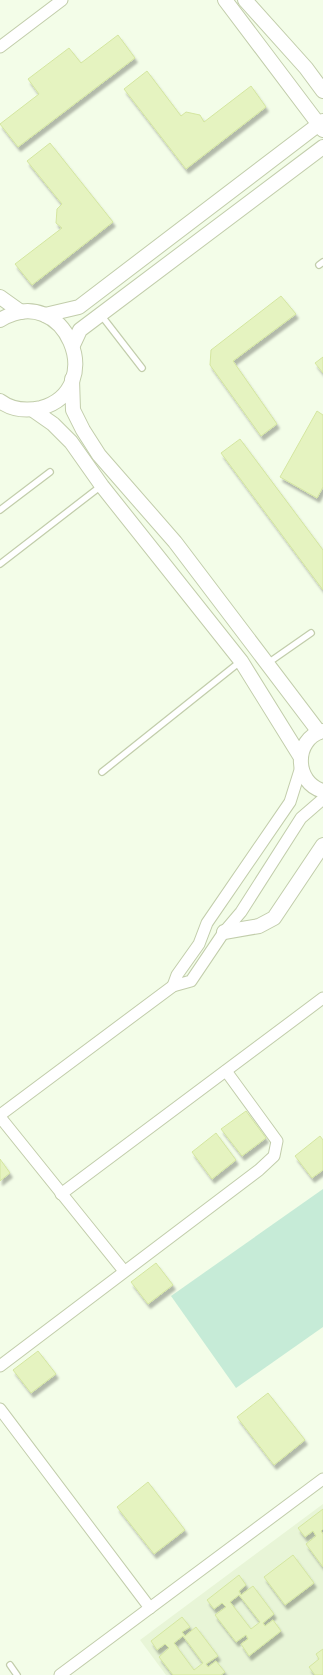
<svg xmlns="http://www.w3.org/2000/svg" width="323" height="1675" font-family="Roboto,sans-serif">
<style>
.residential{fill:#e8f5d7}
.green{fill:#c6ebd7}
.building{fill:#e5f3c0;stroke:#d4e6a0;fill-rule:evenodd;filter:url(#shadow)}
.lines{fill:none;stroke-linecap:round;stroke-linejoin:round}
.service-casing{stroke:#c2cdab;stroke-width:8}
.minor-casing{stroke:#c2cdab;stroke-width:13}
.tertiary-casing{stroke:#c2cdab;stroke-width:16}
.service{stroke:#fff;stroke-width:5.5}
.minor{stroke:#fff;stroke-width:11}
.tertiary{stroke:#fff;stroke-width:14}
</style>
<defs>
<filter id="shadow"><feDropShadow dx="2.5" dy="4.5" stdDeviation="1" flood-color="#0004"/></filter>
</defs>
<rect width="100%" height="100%" fill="#f3fde8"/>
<!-- residential -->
<polygon class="residential" points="323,1504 323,1675 166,1675 140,1640"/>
<!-- green -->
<polygon class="green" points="323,1189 323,1327 236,1388 171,1296"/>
<!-- building -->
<g class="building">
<polygon points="118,35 135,58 18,147 0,124 39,94 28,79 69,48 81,63"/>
<polygon points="147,71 181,116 186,112 200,115 204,122 251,86 266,107 186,169 124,89"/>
<polygon points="50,143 113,222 32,285 15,264 62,228 56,223 57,209 62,204 27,161"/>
<polygon points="281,296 296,314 233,361 277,424 261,436 210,365 211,350"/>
<polygon points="323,357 323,373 315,363"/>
<polygon points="317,411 323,415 323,487 317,498 280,477"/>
<polygon points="240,439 323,550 323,590 221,453"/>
<polygon points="246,1111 266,1138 242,1156 221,1129"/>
<polygon points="216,1133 236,1160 212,1179 192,1152"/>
<polygon points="320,1136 323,1140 323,1170 312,1178 295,1156"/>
<polygon points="0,1159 10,1173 0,1181"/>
<polygon points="156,1263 173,1285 148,1304 131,1282"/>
<polygon points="38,1351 56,1374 31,1393 13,1370"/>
<polygon points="268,1393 305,1440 274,1465 237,1417"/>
<polygon points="148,1482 185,1530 154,1554 117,1507"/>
<polygon points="323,1509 323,1529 321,1531 323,1534 323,1567 306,1544 316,1536 313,1531 305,1537 298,1528"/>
<polygon points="293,1555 314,1583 285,1605 264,1577"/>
<path d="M 239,1575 L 246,1585 L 239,1591 L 241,1595 L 253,1586 L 274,1614 L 263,1623 L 265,1626 L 273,1620 L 281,1631 L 249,1656 L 241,1644 L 248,1639 L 246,1635 L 236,1642 L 215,1615 L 226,1607 L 222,1603 L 214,1609 L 207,1600 ZM 239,1595 L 260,1622 L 251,1629 L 230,1602 Z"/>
<path d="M 182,1617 L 190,1627 L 182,1632 L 185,1636 L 196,1627 L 218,1656 L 206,1664 L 208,1667 L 216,1661 L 225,1672 L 221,1675 L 173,1675 L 159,1657 L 169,1648 L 165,1644 L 157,1650 L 151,1641 ZM 183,1636 L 203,1663 L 194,1670 L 174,1643 Z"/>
<polygon points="323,1649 323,1675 315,1675 309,1667 319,1659 316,1654"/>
</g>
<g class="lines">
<!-- service casing -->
<g class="service-casing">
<g id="service">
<polyline points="319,265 323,262"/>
<polyline points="101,315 142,368"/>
<polyline points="0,510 50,472"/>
<polyline points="0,564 101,486"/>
<polyline points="268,663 311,633"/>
<polyline points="102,772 241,661"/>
<polyline points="10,1665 17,1675"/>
</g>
</g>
<!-- minor casing -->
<g class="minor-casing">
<g id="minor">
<polyline points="0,47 62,0"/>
<polyline points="301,767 290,802 207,923 199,944 177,975 173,986 191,981 224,932 241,912 301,818 323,799"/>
<polyline points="0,1115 173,986"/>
<polyline points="0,1117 124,1271"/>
<polyline points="61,1194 323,998"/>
<polyline points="0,1366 259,1170 274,1156 277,1141 226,1071"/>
<polyline points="0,1409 150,1608"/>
<polyline points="60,1675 323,1479"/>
</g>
</g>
<!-- tertiary casing -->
<g class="tertiary-casing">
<g id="tertiary">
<polyline points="225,0 323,130"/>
<polyline points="245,0 306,68 323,91"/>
<polyline points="0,297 21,312"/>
<polyline points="45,315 79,307 323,121"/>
<path d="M 0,320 C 65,280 109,389 41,408 C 27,411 12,410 0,401"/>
<polyline points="73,345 80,330 323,147"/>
<polyline points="72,379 73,410 83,430 99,455 175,542 319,732"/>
<polyline points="33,410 53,424 71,442 102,486 241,661 300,756"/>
<path d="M 323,731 C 293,739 294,783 323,791"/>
<polyline points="224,932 259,926 274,918 323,845"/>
</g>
</g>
<!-- service -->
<use href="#service" class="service"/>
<!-- minor -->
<use href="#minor" class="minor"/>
<!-- tertiary -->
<use href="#tertiary" class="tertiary"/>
</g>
</svg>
